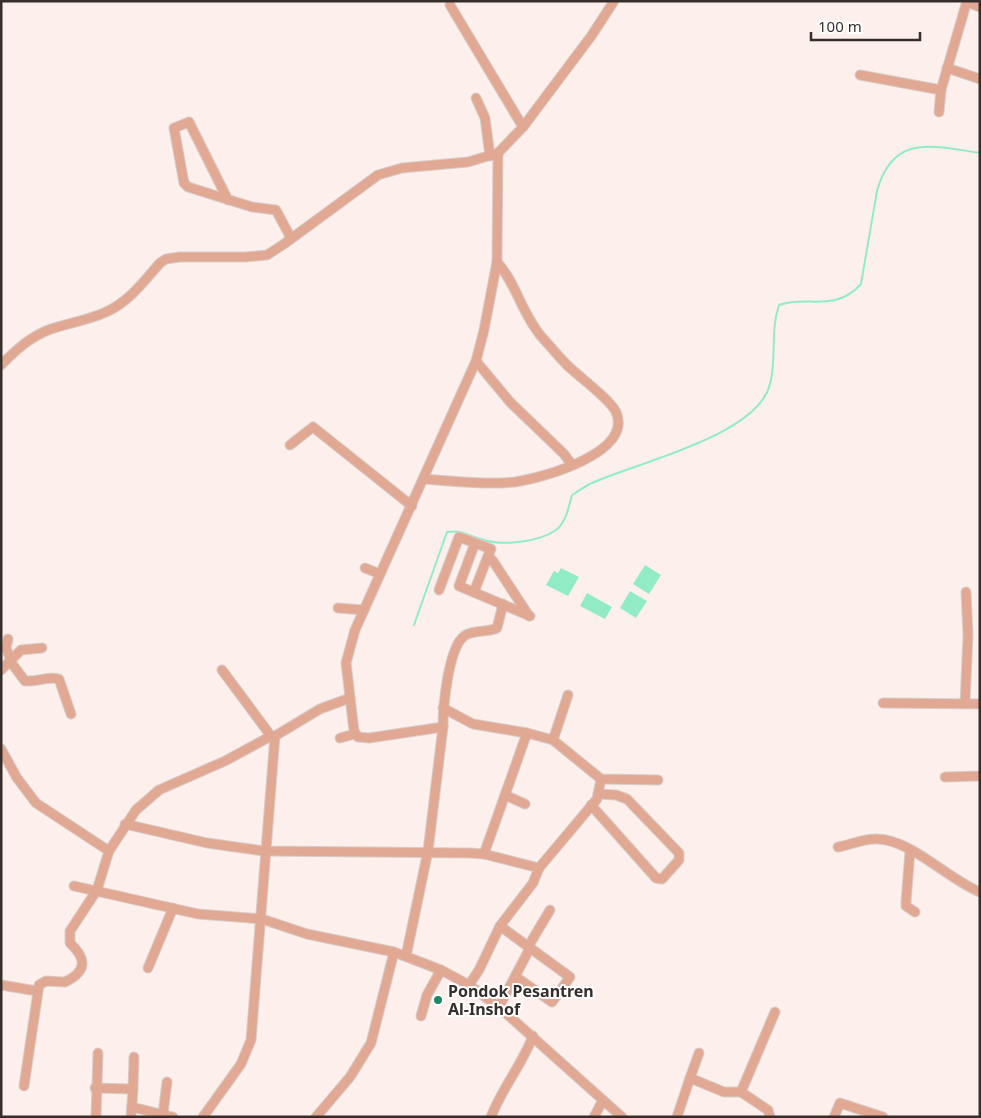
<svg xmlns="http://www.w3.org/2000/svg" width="981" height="1118" font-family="'Noto Sans',sans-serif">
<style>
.water{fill:#91ecc5}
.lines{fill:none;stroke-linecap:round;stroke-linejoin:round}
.stream{stroke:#91ecc5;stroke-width:2}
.minor-casing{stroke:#d9cdc9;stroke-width:11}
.minor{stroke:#e1a993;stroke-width:9}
.poi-dot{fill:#1f8966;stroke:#fff;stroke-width:2}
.labels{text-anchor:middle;stroke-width:4;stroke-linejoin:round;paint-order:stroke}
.poi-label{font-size:16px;font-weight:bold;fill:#352e2b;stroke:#fff;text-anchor:start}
</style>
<rect width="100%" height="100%" fill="#fdf0ec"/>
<!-- water -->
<g class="water">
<polygon points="645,565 661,575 649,594 633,584"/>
<polygon points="561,568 579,577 568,596 546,585 554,571 558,573"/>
<polygon points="630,591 647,601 636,618 620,608"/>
<polygon points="587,593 612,607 605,619 580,606"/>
</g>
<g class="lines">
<!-- stream -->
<path class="stream" d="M 414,625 L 447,532 C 464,530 468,536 484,540 C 503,546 539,542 556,530 C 566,523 569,506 572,495 C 579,491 585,486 592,483 C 635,463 758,436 770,384 C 777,358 770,331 779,305 C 808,295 835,313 861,284 L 877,191 C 893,133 933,146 980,153"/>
<!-- minor casing -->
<g class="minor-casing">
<g id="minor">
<polyline points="967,2 980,7"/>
<polyline points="450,5 523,127"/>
<polyline points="947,68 980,79"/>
<polyline points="860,75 941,90"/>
<polyline points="476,98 485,118 490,156"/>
<polyline points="939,112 941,90 967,1"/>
<polyline points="228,200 189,122 174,128 184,183 188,187 252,207 276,210 291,238"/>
<polyline points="476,361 510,402 564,454 572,465"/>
<path d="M 1,365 C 16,350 31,336 51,329 C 69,323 89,320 106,312 C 129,302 144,281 160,263 L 166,259 L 180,257 L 245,257 L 267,255 L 284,244 L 378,175 L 402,168 L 468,162 L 498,153 L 523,127 L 592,35 L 614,1"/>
<polyline points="290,445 313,427 412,506"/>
<path d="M 423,479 C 453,481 484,485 515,482 C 542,478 634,453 616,412 C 610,399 578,376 567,365 C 558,356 550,346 541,336 C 522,314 516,283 497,262"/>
<polyline points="475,543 459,586 530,616"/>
<polyline points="365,568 380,574"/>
<polyline points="439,590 459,537 491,549 488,556"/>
<polyline points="474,592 488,556 493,561 529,616"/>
<polyline points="338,608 364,610"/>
<polyline points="8,639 6,648 11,660"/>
<polyline points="10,661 21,650 42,648"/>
<path d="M 1,670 L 10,661 L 25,681 C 38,682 47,676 59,679 L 71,714"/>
<polyline points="222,670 271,736"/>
<polyline points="883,703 980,704"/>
<polyline points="965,703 968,635 966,592"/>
<polyline points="443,708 473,724 527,733 553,740 601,779 658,780"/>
<path d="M 443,727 C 443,707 448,651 463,637 C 472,629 487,633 497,628 L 503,604"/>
<polyline points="340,738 355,734"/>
<polyline points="553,740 568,695"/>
<polyline points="1,749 17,778 36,803 109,851"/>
<polyline points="945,777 980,776"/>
<polyline points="505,795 525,804"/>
<polyline points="591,805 656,878 662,879 679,860 679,853 627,799 616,795 598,794"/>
<polyline points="125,824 207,843 264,851 469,853 484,854 539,868"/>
<path d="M 838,847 C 849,845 863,839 875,839 C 910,838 947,879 980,892"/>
<polyline points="910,851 906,902 906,906 915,912"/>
<polyline points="484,854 527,733"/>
<polyline points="74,886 198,914 262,919 307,934 394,952 441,970 469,985 499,1007 622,1117"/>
<polyline points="500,926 570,977 552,1002 516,977"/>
<polyline points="528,947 550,910"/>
<polyline points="406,956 428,851 443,727 369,738 358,737 354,731 346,663 355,630 476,361 484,330 497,262 498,153"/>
<polyline points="148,968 173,908"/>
<polyline points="1,985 37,991"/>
<polyline points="469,985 479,970 500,926 533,883 539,868 597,799 601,779"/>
<polyline points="499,1007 530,948"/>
<polyline points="421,1016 427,995 441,970"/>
<polyline points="690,1078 699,1053"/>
<path d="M 24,1086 L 39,985 L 46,981 L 65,982 C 88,971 86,958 70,943 L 70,931 L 97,890 L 109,851 L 136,810 L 159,790 L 225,761 L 271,736 L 275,736 L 320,709 L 350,698"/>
<polyline points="95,1088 133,1089 131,1117"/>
<polyline points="133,1089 134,1057"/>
<polyline points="741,1092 775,1012"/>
<polyline points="132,1107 173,1117"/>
<polyline points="163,1114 167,1082"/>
<polyline points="96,1117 98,1053"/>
<polyline points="203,1117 241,1064 251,1040 275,736"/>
<polyline points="316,1117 350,1077 371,1043 394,952"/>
<path d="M 491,1117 C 502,1088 522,1065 533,1036"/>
<polyline points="594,1117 603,1100"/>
<polyline points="677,1117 690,1078 724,1092 741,1092 768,1110 770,1117"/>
<polyline points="834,1117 840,1103 883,1117"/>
</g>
</g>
<!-- minor -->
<use href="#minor" class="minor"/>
</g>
<!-- markers -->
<circle class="poi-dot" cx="438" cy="1000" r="5"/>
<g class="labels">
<!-- poi labels -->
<g class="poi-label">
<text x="448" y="997">Pondok Pesantren<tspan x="448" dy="18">Al-Inshof</tspan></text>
</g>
</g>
<!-- border -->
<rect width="981" height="1118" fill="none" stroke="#352e2b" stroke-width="5"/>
<!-- scale -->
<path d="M811 32v8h109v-8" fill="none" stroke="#352e2b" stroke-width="2.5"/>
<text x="818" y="32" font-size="15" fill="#352e2b" stroke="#ffffff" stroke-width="4" paint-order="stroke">100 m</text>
</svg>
